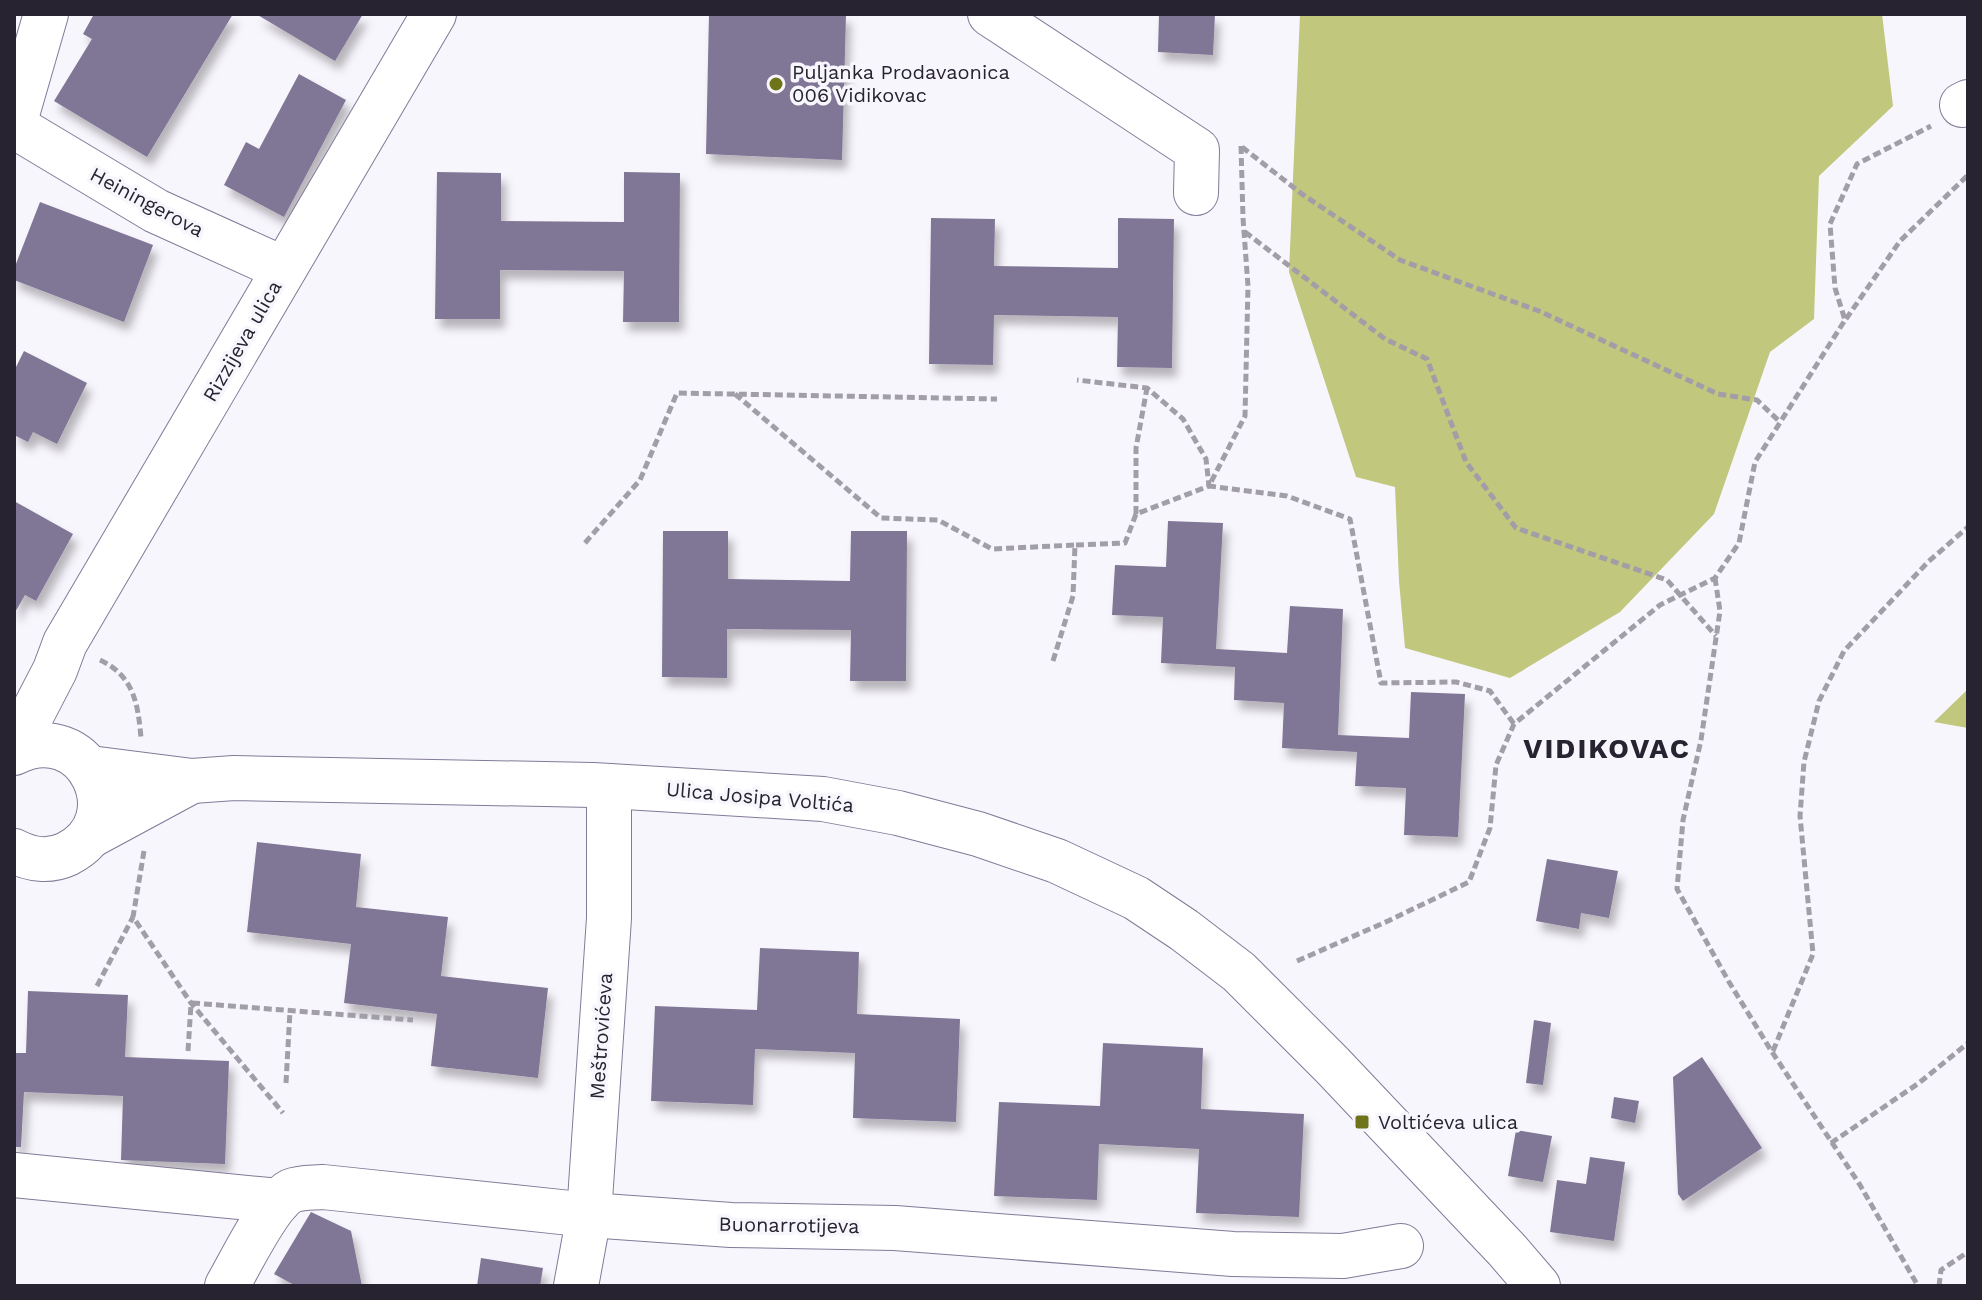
<svg xmlns="http://www.w3.org/2000/svg" width="1982" height="1300" font-family="'Work Sans',sans-serif">
<style>
.forest{fill:#c1c77d}
.building{fill:#807695;filter:url(#shadow)}
.lines{fill:none;stroke-linecap:round;stroke-linejoin:round}
.minor-casing{stroke:#837998;stroke-width:46}
.path{stroke:#a19ea8;stroke-width:5;stroke-dasharray:8 4;stroke-linecap:butt}
.minor{stroke:#fff;stroke-width:44}
.poi-dot{fill:#6f731a;stroke:#f8f6fd;stroke-width:3}
.labels{text-anchor:middle;stroke-width:7;stroke-linejoin:round;paint-order:stroke}
.poi-label{font-size:20px;fill:#272330;stroke:#f8f6fd;text-anchor:start}
.street-label{font-size:20px;fill:#272330;stroke:#f8f6fd}
.district-label{font-size:28px;font-weight:bold;letter-spacing:2px;fill:#272330;stroke:#f8f6fd}
</style>
<defs>
<filter id="shadow"><feDropShadow dx="5" dy="9" stdDeviation="4" flood-color="#0004"/></filter>
</defs>
<rect width="100%" height="100%" fill="#f8f6fd"/>
<!-- forest -->
<g class="forest">
<polygon points="1300,14 1882,14 1893,106 1819,176 1814,319 1770,352 1714,514 1620,612 1510,678 1405,648 1399,581 1395,487 1356,477 1289,272"/>
<polygon points="1968,689 1968,728 1934,722"/>
</g>
<!-- building -->
<g class="building">
<polygon points="94,14 233,14 147,157 54,101 92,39 83,34"/>
<polygon points="256,14 363,14 335,61"/>
<polygon points="709,14 846,14 842,160 706,154"/>
<polygon points="1159,14 1215,14 1213,55 1158,52"/>
<polygon points="299,74 346,100 284,217 224,185 246,142 259,149"/>
<polygon points="437,172 501,173 501,221 624,222 624,172 680,173 679,322 623,322 624,271 500,270 500,319 435,319"/>
<polygon points="40,202 153,245 124,322 14,280 14,269"/>
<polygon points="931,218 995,219 994,266 1118,268 1118,218 1174,219 1172,368 1117,367 1118,317 994,315 993,365 929,364"/>
<polygon points="24,351 87,383 57,444 33,432 28,442 14,435 14,371"/>
<polygon points="14,501 73,534 36,601 25,595 14,614"/>
<polygon points="1168,521 1223,523 1216,649 1287,653 1290,606 1343,609 1338,735 1409,738 1411,692 1465,694 1458,837 1404,835 1406,788 1355,786 1357,752 1282,748 1284,703 1234,700 1235,667 1161,663 1163,617 1112,615 1115,565 1166,567"/>
<polygon points="663,531 728,531 728,579 850,581 851,531 907,531 906,681 850,681 851,630 727,629 727,678 662,677"/>
<polygon points="257,842 361,854 356,907 448,917 441,976 548,988 538,1078 431,1066 437,1014 344,1003 351,944 247,932"/>
<polygon points="1547,859 1618,871 1609,918 1581,913 1579,929 1536,921"/>
<polygon points="760,948 859,952 857,1014 960,1019 956,1122 853,1118 855,1053 755,1049 753,1105 651,1101 655,1006 757,1010"/>
<polygon points="28,991 128,995 125,1057 229,1061 225,1164 121,1160 123,1096 24,1092 21,1147 14,1147 14,1053 26,1053"/>
<polygon points="1534,1020 1551,1023 1543,1085 1526,1083"/>
<polygon points="1103,1043 1203,1048 1201,1109 1304,1114 1299,1217 1196,1213 1199,1149 1099,1144 1097,1200 994,1196 999,1102 1100,1106"/>
<polygon points="1702,1057 1762,1148 1683,1201 1678,1194 1673,1077"/>
<polygon points="1614,1097 1639,1101 1635,1123 1611,1118"/>
<polygon points="1516,1130 1552,1136 1543,1182 1508,1176"/>
<polygon points="1590,1157 1625,1162 1614,1241 1550,1232 1557,1180 1586,1184"/>
<polygon points="311,1212 351,1231 362,1286 296,1286 274,1274"/>
<polygon points="481,1258 543,1268 540,1286 477,1286"/>
</g>
<g class="lines">
<!-- minor casing -->
<g class="minor-casing">
<g id="minor">
<polyline points="990,14 1197,150 1196,193"/>
<polyline points="1962,105 1968,102"/>
<polyline points="14,125 46,14"/>
<polyline points="14,126 156,211 284,269"/>
<polyline points="14,749 55,670 65,643 434,14"/>
<path d="M 14,753 C 86,716 136,820 67,854 C 50,862 31,860 14,851"/>
<polyline points="90,768 192,781 234,778 593,785 823,799 898,813 978,834 1057,861 1136,898 1184,930 1239,972 1332,1065 1507,1250 1538,1286"/>
<polyline points="90,836 192,781"/>
<polyline points="14,1175 279,1201"/>
<path d="M 227,1286 C 240,1264 269,1202 291,1191 C 301,1187 313,1188 323,1187 L 589,1215 L 731,1225 L 895,1228 L 1233,1254 L 1343,1256 L 1401,1246"/>
<polyline points="576,1286 589,1215 609,918 609,786"/>
</g>
</g>
<!-- path -->
<g class="path">
<polyline points="1241,146 1243,218 1248,286 1245,416 1209,486 1287,496 1350,519 1381,683 1456,682 1490,691 1514,724"/>
<polyline points="1242,147 1302,194 1400,260 1539,311 1718,394 1757,400 1780,422"/>
<polyline points="1245,232 1385,339 1427,359 1466,462 1516,528 1667,580 1716,636"/>
<polyline points="1846,319 1900,241 1968,175"/>
<polyline points="735,394 881,518 938,520 992,549 1075,545"/>
<polyline points="1136,514 1136,448 1147,388"/>
<polyline points="585,543 640,480 677,393 997,399"/>
<polyline points="1715,578 1720,611 1701,740 1683,820 1677,889 1729,982 1772,1052 1860,1185 1918,1286"/>
<path d="M 100,660 C 134,676 138,704 141,738"/>
<polyline points="1053,661 1073,596 1075,545 1125,543 1136,514 1209,486 1206,459 1183,419 1147,388 1077,380"/>
<polyline points="144,851 133,917 191,1003 283,1113"/>
<polyline points="1297,961 1388,921 1469,882 1490,828 1496,765 1514,724 1660,605 1715,578 1739,543 1755,462 1845,320 1835,288 1830,224 1857,164 1931,126"/>
<polyline points="97,986 133,917"/>
<polyline points="192,1003 413,1020"/>
<polyline points="188,1051 191,1004"/>
<polyline points="1773,1051 1813,954 1800,816 1804,762 1819,701 1844,651 1928,562 1968,527"/>
<polyline points="286,1083 290,1011"/>
<polyline points="1831,1143 1919,1083 1968,1043"/>
<polyline points="1939,1286 1941,1270 1968,1252"/>
</g>
<!-- minor -->
<use href="#minor" class="minor"/>
</g>
<!-- markers -->
<g class="poi-dot">
<circle cx="776" cy="84" r="8"/>
<rect x="1354" y="1114" width="16" height="16" rx="4"/>
</g>
<g class="labels">
<!-- poi labels -->
<g class="poi-label">
<text x="792" y="79">Puljanka Prodavaonica<tspan x="792" dy="23">006 Vidikovac</tspan></text>
<text x="1378" y="1129">Voltićeva ulica</text>
</g>
<!-- street labels -->
<g class="street-label">
<text transform="translate(147 202) rotate(28)" y="7">Heiningerova</text>
<text transform="translate(242 341) rotate(-60)" y="7">Rizzijeva ulica</text>
<text transform="translate(760 797) rotate(5)" y="7">Ulica Josipa Voltića</text>
<text transform="translate(601 1036) rotate(-86)" y="7">Meštrovićeva</text>
<text transform="translate(789 1225) rotate(1)" y="7">Buonarrotijeva</text>
</g>
<!-- district labels -->
<g class="district-label">
<text x="1607" y="758">VIDIKOVAC</text>
</g>
</g>
<!-- border -->
<rect width="1982" height="1300" fill="none" stroke="#272330" stroke-width="32"/>
</svg>
